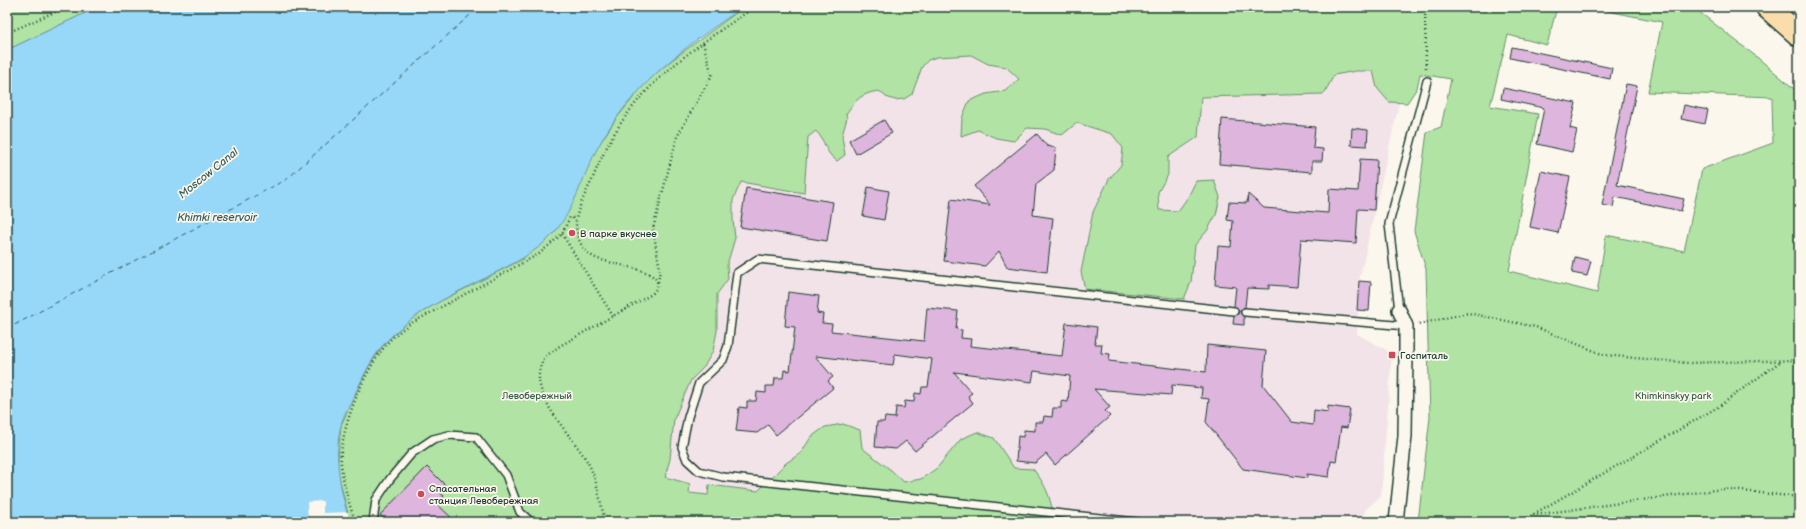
<svg xmlns="http://www.w3.org/2000/svg" width="1806" height="529" font-family="'Balsamiq Sans',sans-serif">
<style>
.built{fill:#f2e3e8}
.green{fill:#b1e3a4;stroke:#68906c}
.water{fill:#97d7f8;stroke:#6799aa}
.pier{fill:#fbf7ec}
.lines{fill:none;stroke-linecap:round;stroke-linejoin:round}
.ferry{stroke:#375c5b;stroke-width:1;stroke-dasharray:5 4;stroke-linecap:butt}
.building{fill:#ddb5dd;stroke:#1f3d34}
.service-casing{stroke:#1f3d34;stroke-width:10}
.minor-casing{stroke:#1f3d34;stroke-width:16}
.trunk-casing{stroke:#1f3d34;stroke-width:25}
.path{stroke:#1f3d34;stroke-width:2.5;stroke-dasharray:1 3;stroke-linecap:butt}
.service{stroke:#fbf7ec;stroke-width:7}
.minor{stroke:#fbf7ec;stroke-width:13}
.trunk{stroke:#faddab;stroke-width:22}
.poi-dot{fill:#d1495b;stroke:#fbf7ec;stroke-width:1.5}
.labels{text-anchor:middle;stroke-width:3.5;stroke-linejoin:round;paint-order:stroke}
.poi-label{font-size:10px;fill:#1f3d34;stroke:#fbf7ec;text-anchor:start}
.park-label{font-size:10px;fill:#3c5e4a;stroke:#fbf7ec}
.water-label{font-size:11px;font-style:italic;fill:#375c5b;stroke:#fbf7ec}
</style>
<rect width="100%" height="100%" fill="#fbf7ec"/>
<filter id="ink" filterUnits="userSpaceOnUse"><feTurbulence type="fractalNoise" baseFrequency=".025" numOctaves="2"/><feDisplacementMap in="SourceGraphic" scale="8" xChannelSelector="R" yChannelSelector="G"/><feConvolveMatrix kernelMatrix="1 2 1 2 8 2 1 2 1" color-interpolation-filters="sRGB"/></filter>
<g filter="url(#ink)">
<!-- built -->
<polygon class="built" points="863,7 1415,7 1400,99 1359,281 1357,334 1392,353 1381,496 1365,510 1363,522 1036,522 709,486 708,495 689,493 690,484 653,475 713,156"/>
<!-- green -->
<g class="green">
<polygon points="7,7 98,7 7,50"/>
<path d="M 744,7 L 1557,7 L 1547,45 L 1508,35 L 1490,106 L 1538,114 L 1509,271 L 1597,293 L 1606,235 L 1684,251 L 1702,169 L 1773,143 L 1772,97 L 1648,92 L 1662,22 L 1588,7 L 1693,7 L 1758,58 L 1799,93 L 1799,522 L 1418,522 L 1430,417 L 1426,269 L 1414,231 L 1427,132 L 1441,127 L 1451,79 L 1420,74 L 1417,88 L 1407,103 L 1389,102 L 1377,88 L 1373,71 L 1356,71 L 1334,75 L 1324,94 L 1201,97 L 1198,137 L 1168,157 L 1168,175 L 1158,192 L 1159,210 L 1178,211 L 1188,197 L 1196,181 L 1214,180 L 1220,197 L 1216,215 L 1207,231 L 1195,245 L 1191,282 L 1184,299 L 1085,289 L 1081,272 L 1093,212 L 1109,179 L 1121,165 L 1123,148 L 1112,134 L 1077,123 L 1062,135 L 1045,129 L 1027,128 L 1014,141 L 996,138 L 978,130 L 961,136 L 962,118 L 969,101 L 986,94 L 1005,91 L 1019,79 L 1006,67 L 988,64 L 971,55 L 937,57 L 928,60 L 922,67 L 912,94 L 904,99 L 895,100 L 886,97 L 879,91 C 862,93 855,100 846,114 L 847,118 L 842,136 L 845,155 L 837,161 C 824,152 826,141 816,131 L 808,137 L 804,193 L 741,182 L 733,200 L 733,220 L 735,238 L 727,265 L 728,279 L 717,294 L 717,331 L 713,351 L 704,367 L 691,380 L 674,419 L 670,459 L 665,477 L 690,484 L 689,493 L 708,495 L 709,485 L 758,491 L 786,463 L 801,453 L 811,437 L 825,427 L 843,424 L 860,430 L 862,448 L 891,470 L 904,482 L 921,479 L 937,468 L 961,439 L 977,432 L 994,438 L 1014,468 L 1033,469 C 1047,486 1050,497 1054,518 L 1088,522 L 350,522 L 337,469 L 341,425 L 368,368 L 384,344 L 408,321 L 437,303 L 523,259 L 616,119 L 646,82 L 672,60 Z"/>
</g>
<!-- water -->
<path class="water" d="M 98,7 L 744,7 C 687,44 629,88 597,149 C 582,177 575,209 554,233 C 536,253 514,263 491,275 C 454,294 413,312 385,343 C 372,357 363,377 355,394 C 350,404 343,415 341,426 C 333,455 341,494 350,522 L 7,522 L 7,50 Z"/>
<!-- pier -->
<polygon class="pier" points="323,501 323,513 348,512 349,517 324,518 324,522 308,522 307,502"/>
<g class="lines">
<!-- ferry -->
<polyline class="ferry" points="7,329 287,179 479,7"/>
</g>
<!-- building -->
<g class="building">
<polygon points="1512,47 1612,68 1610,79 1510,58"/>
<polygon points="1626,84 1637,86 1617,185 1684,199 1681,211 1615,197 1613,207 1602,205"/>
<polygon points="1503,88 1576,103 1570,128 1577,130 1572,152 1537,144 1544,108 1501,99"/>
<polygon points="1684,105 1708,110 1705,124 1681,119"/>
<polygon points="1222,119 1315,127 1313,148 1323,149 1322,161 1312,161 1312,172 1219,164"/>
<polygon points="884,120 892,133 856,154 849,140"/>
<polygon points="1352,128 1368,130 1367,146 1351,145"/>
<polygon points="1037,134 1047,146 1056,148 1054,170 1036,184 1033,215 1053,218 1047,272 1007,267 999,251 985,266 944,261 951,199 990,205 974,186"/>
<polygon points="1360,159 1377,160 1374,210 1358,209 1356,243 1301,239 1297,287 1269,285 1269,289 1247,288 1245,307 1240,311 1241,314 1244,317 1244,325 1233,324 1234,316 1238,314 1239,311 1234,306 1236,287 1215,285 1218,246 1231,247 1233,221 1227,220 1229,202 1247,203 1248,194 1264,208 1328,213 1329,189 1358,191"/>
<polygon points="1541,171 1570,177 1558,233 1530,227"/>
<polygon points="868,187 889,191 884,220 863,216"/>
<polygon points="746,188 833,202 827,241 740,227"/>
<polygon points="1575,257 1591,261 1587,276 1572,273"/>
<polygon points="1359,281 1371,282 1369,311 1357,310"/>
<polygon points="788,292 819,296 817,313 823,314 822,323 832,324 831,331 924,341 927,308 958,311 956,329 962,330 961,338 971,339 970,346 1062,356 1066,323 1097,327 1095,344 1102,344 1101,353 1110,354 1109,361 1206,372 1207,345 1266,351 1263,385 1292,422 1313,425 1314,410 1328,412 1328,406 1350,409 1347,428 1341,427 1336,462 1331,461 1329,477 1307,474 1307,478 1243,469 1206,422 1209,399 1201,398 1202,388 1172,385 1171,395 1094,389 1110,407 1105,411 1110,416 1055,465 1046,454 1035,463 1016,461 1018,436 1023,437 1024,430 1035,431 1035,422 1043,422 1044,416 1052,417 1053,408 1061,408 1061,401 1068,402 1070,376 1034,371 1032,382 954,372 972,393 968,396 973,403 915,451 906,441 896,449 875,447 877,422 884,422 885,417 895,418 896,407 904,408 905,401 914,402 915,393 921,394 922,387 928,387 932,359 895,354 893,365 815,356 833,377 828,381 833,388 776,435 768,425 757,433 736,431 739,407 747,408 747,401 756,401 757,392 766,393 766,386 774,386 775,378 783,378 784,370 790,371 795,327 785,326"/>
<polygon points="427,467 445,485 439,492 444,496 437,504 456,522 388,522 380,515"/>
</g>
<g class="lines">
<!-- service casing -->
<g class="service-casing">
<g id="service">
<polyline points="1399,310 1389,224 1427,81"/>
<polyline points="1245,312 1406,326"/>
<polyline points="373,522 376,500 390,479 412,453 433,439 449,435 476,437 506,475 520,512 531,522"/>
<polyline points="1137,522 723,477 699,471 687,460 682,447 688,417 699,383 723,360 728,346 737,273 758,259 1234,311"/>
</g>
</g>
<!-- minor casing -->
<g class="minor-casing">
<polyline id="minor" points="1396,522 1405,436 1406,355 1406,326 1399,310"/>
</g>
<!-- trunk casing -->
<g class="trunk-casing">
<polyline id="trunk" points="1767,7 1799,35"/>
</g>
<!-- path -->
<g class="path">
<polyline points="1425,7 1426,70"/>
<polyline points="7,33 66,7"/>
<polyline points="562,234 613,316"/>
<polyline points="658,282 660,270 653,229 677,137 712,75 703,43"/>
<polyline points="1419,324 1468,313 1536,327 1604,355 1688,363 1799,360"/>
<polyline points="1533,515 1722,489 1799,497"/>
<path d="M 356,522 C 349,507 339,469 341,453 C 345,417 366,366 391,339 C 396,334 402,330 408,325 L 539,254 L 562,234 L 570,217 L 576,219"/>
<path d="M 605,522 C 601,505 598,485 591,469 C 578,438 522,394 544,359 C 547,354 554,351 558,347 L 652,294 C 677,268 606,266 592,256 C 580,248 576,235 576,222 C 576,211 587,190 592,180 C 600,160 609,141 621,123 C 653,74 707,39 755,7"/>
<polyline points="1520,522 1718,407 1781,361"/>
</g>
<!-- service -->
<use href="#service" class="service"/>
<!-- minor -->
<use href="#minor" class="minor"/>
<!-- trunk -->
<use href="#trunk" class="trunk"/>
</g>
</g>
<!-- markers -->
<g class="poi-dot">
<circle cx="572" cy="233" r="4"/>
<rect x="1388" y="351" width="8" height="8" rx="2"/>
<circle cx="421" cy="494" r="4"/>
</g>
<g class="labels">
<!-- poi labels -->
<g class="poi-label">
<text x="580" y="237">В парке вкуснее</text>
<text x="1400" y="359">Госпиталь</text>
<text x="429" y="492">Спасательная<tspan x="429" dy="12">станция Левобережная</tspan></text>
</g>
<!-- park labels -->
<g class="park-label">
<text x="537" y="399">Левобережный</text>
<text x="1673" y="399">Khimkinskyy park</text>
</g>
<!-- water labels -->
<g class="water-label">
<text transform="translate(208 173) rotate(-39)" y="4">Moscow Canal</text>
<text x="217" y="221">Khimki reservoir</text>
</g>
</g>
<!-- margin -->
<rect width="1806" height="529" fill="none" stroke="#fbf7ec" stroke-width="24"/>
<rect x="12" y="12" width="1782" height="505" fill="none" stroke="#1f3d34" stroke-width="1.5" filter="url(#ink)"/>
</svg>
